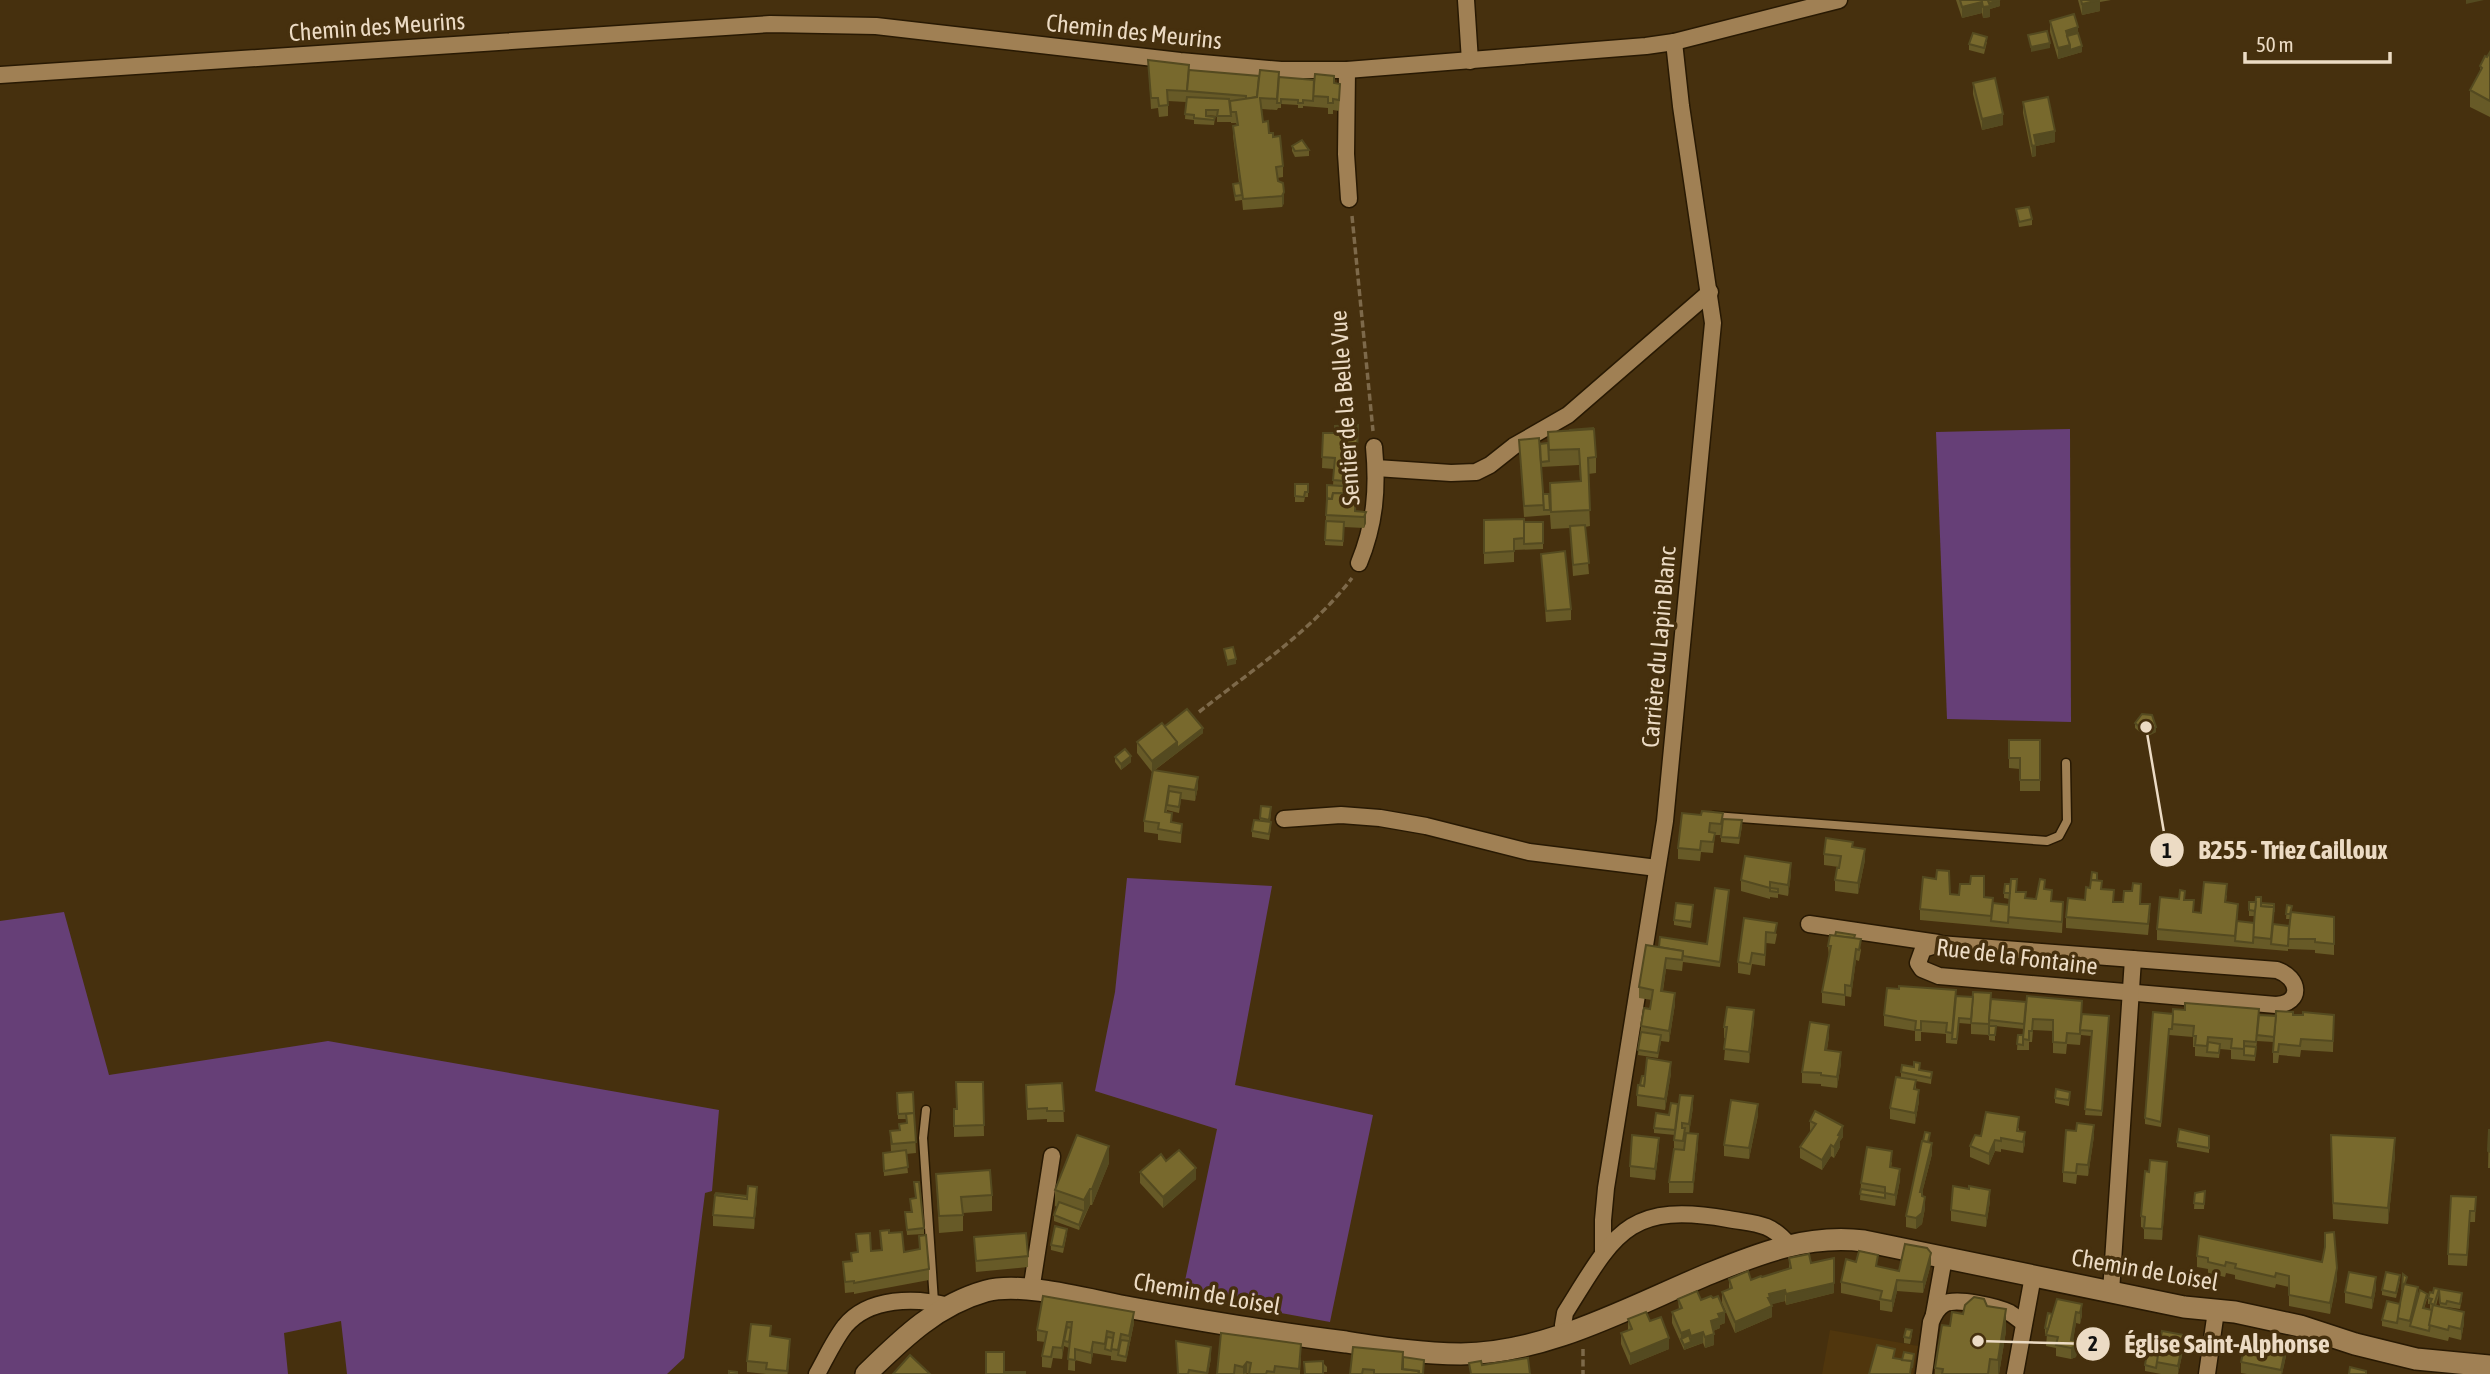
<svg xmlns="http://www.w3.org/2000/svg" width="2490" height="1374" font-family="'Asap Condensed',sans-serif">
<style>
.built{fill:#50360d}
.green{fill:#663f77}
.lines{fill:none;stroke-linecap:round;stroke-linejoin:round}
.lane-casing{stroke:#281903;stroke-width:11}
.street-casing{stroke:#281903;stroke-width:19}
.secondary-casing{stroke:#281903;stroke-width:24}
.path{stroke:#7d694a;stroke-width:3.5;stroke-dasharray:7 3.5;stroke-linecap:butt}
.lane{stroke:#a08054;stroke-width:8}
.street{stroke:#a08054;stroke-width:16}
.secondary{stroke:#a08054;stroke-width:21}
.wall{fill:#675a27;fill-rule:evenodd}
.shaded-wall{fill:#544a20}
.building{fill:#78692d;stroke:#544a20;stroke-width:2}
.labels{text-anchor:middle;stroke-width:7;stroke-linejoin:round;paint-order:stroke}
.street-label{font-size:24px;fill:#ecdbc4;stroke:#46300e}
.leader{fill:none;stroke:#ecdbc4;stroke-width:2.5}
.callout-dot{fill:#ecdbc4;stroke:#46300e;stroke-width:2.5}
.mark-label{font-size:21px;text-anchor:middle;font-weight:bold;fill:#111}
.callout-label{font-size:26px;text-anchor:middle;font-weight:bold;fill:#ecdbc4;stroke:#46300e;stroke-width:7;stroke-linejoin:round;paint-order:stroke}
</style>
<rect width="100%" height="100%" fill="#46300e"/>
<!-- built -->
<polygon class="built" points="1830,1330 1918,1346 1913,1374 1822,1374"/>
<!-- green -->
<g class="green">
<polygon points="2070,429 2071,722 1947,719 1936,432"/>
<polygon points="1127,878 1272,886 1235,1085 1373,1115 1330,1322 1182,1295 1217,1129 1095,1091 1115,992"/>
<polygon points="64,912 109,1075 328,1041 719,1110 712,1191 705,1193 684,1358 667,1374 347,1374 341,1321 284,1333 288,1374 0,1374 0,921"/>
</g>
<g class="lines">
<!-- lane casing -->
<g class="lane-casing">
<g id="lane">
<polyline points="1714,816 2047,841 2059,836 2067,821 2066,763"/>
<polyline points="926,1110 923,1138 934,1302"/>
</g>
</g>
<!-- street casing -->
<g class="street-casing">
<g id="street">
<polyline points="1466,0 1470,61"/>
<polyline points="1347,70 1346,154 1349,199"/>
<polyline points="0,75 770,24 876,26 1180,61 1281,70 1347,70 1646,46 1674,42 1839,0"/>
<polyline points="1376,468 1451,473 1476,472 1490,465 1514,446 1568,415 1710,292"/>
<path d="M 1359,563 C 1375,524 1378,489 1374,447"/>
<polyline points="1284,819 1341,815 1380,818 1426,826 1529,852 1657,868"/>
<polyline points="1809,924 1938,943"/>
<path d="M 1939,944 L 2277,970 C 2300,978 2303,1003 2276,1005 L 1939,976 L 1922,969 L 1918,963 L 1923,949 Z"/>
<polyline points="1603,1254 1603,1220 1606,1188 1665,821 1713,323 1681,106 1674,42"/>
<polyline points="1031,1291 1052,1156"/>
<polyline points="2111,1292 2133,959"/>
<polyline points="1934,1314 1944,1258"/>
<path d="M 1565,1334 L 1563,1325 L 1565,1313 C 1614,1235 1626,1201 1728,1219 C 1756,1224 1770,1222 1789,1245"/>
<path d="M 817,1374 C 826,1358 834,1340 845,1326 C 869,1297 916,1297 949,1306"/>
<path d="M 1924,1374 L 1931,1322 C 1934,1314 1937,1308 1944,1304 C 1956,1297 1998,1307 2010,1313 C 2015,1316 2019,1320 2024,1323"/>
<polyline points="2015,1374 2033,1276"/>
<polyline points="2207,1374 2216,1311"/>
</g>
</g>
<!-- secondary casing -->
<g class="secondary-casing">
<path id="secondary" d="M 866,1374 C 902,1339 936,1305 986,1291 C 1024,1281 1092,1301 1132,1308 C 1203,1321 1274,1333 1346,1342 C 1384,1348 1423,1354 1461,1354 C 1549,1353 1631,1306 1711,1273 C 1760,1253 1809,1234 1864,1241 L 2184,1307 L 2235,1312 L 2300,1326 L 2355,1344 L 2416,1359 L 2490,1366"/>
</g>
<!-- path -->
<g class="path">
<polyline points="1352,216 1373,431"/>
<path d="M 1199,712 C 1252,670 1311,632 1352,578"/>
<polyline points="1583,1349 1583,1374"/>
</g>
<!-- lane -->
<use href="#lane" class="lane"/>
<!-- street -->
<use href="#street" class="street"/>
<!-- secondary -->
<use href="#secondary" class="secondary"/>
</g>
<!-- wall -->
<g class="wall">
<polygon points="1956,0 2000,0 2000,6 1990,9 1990,17 1983,18 1982,13 1962,18"/>
<polygon points="2078,0 2111,0 2100,2 2100,11 2082,15"/>
<polygon points="2050,21 2078,33 2082,52 2058,59 2050,32"/>
<polygon points="1987,42 1984,54 1969,50 1969,44"/>
<polygon points="2490,52 2490,117 2470,107 2470,90 2480,72 2480,66"/>
<path d="M 1148,60 L 1189,70 L 1334,83 L 1340,95 L 1339,111 L 1333,110 L 1333,114 L 1328,114 L 1328,108 L 1303,106 L 1303,108 L 1298,108 L 1298,105 L 1281,104 L 1281,108 L 1278,108 L 1277,110 L 1262,109 L 1263,122 L 1269,133 L 1273,137 L 1283,166 L 1283,177 L 1277,178 L 1284,203 L 1282,207 L 1243,210 L 1242,200 L 1235,201 L 1233,184 L 1239,183 L 1233,136 L 1233,126 L 1237,125 L 1236,123 L 1231,123 L 1231,122 L 1217,122 L 1217,116 L 1206,115 L 1215,117 L 1214,125 L 1194,124 L 1194,120 L 1185,119 L 1186,102 L 1168,101 L 1168,116 L 1159,117 L 1158,108 L 1151,109 ZM 1229,100 L 1236,101 L 1230,106 Z"/>
<polygon points="1973,83 2003,125 1982,130 1973,94"/>
<polygon points="2023,102 2055,142 2036,146 2036,156 2032,157 2023,113"/>
<polygon points="1292,146 1309,150 1309,156 1295,157 1292,151"/>
<polygon points="2016,209 2032,219 2032,225 2019,227"/>
<polygon points="1358,425 1356,511 1366,512 1366,523 1364,528 1344,527 1343,546 1325,545 1327,485 1333,486 1334,469 1322,468 1323,433 1335,433"/>
<path d="M 1548,432 L 1596,457 L 1596,473 L 1588,474 L 1590,526 L 1585,527 L 1589,574 L 1573,576 L 1570,528 L 1551,529 L 1550,515 L 1524,517 L 1519,440 L 1540,444 L 1548,443 ZM 1579,465 L 1580,481 L 1550,495 L 1543,494 L 1541,467 Z"/>
<polygon points="1295,484 1308,484 1308,497 1305,497 1304,502 1295,502"/>
<polygon points="1484,520 1543,522 1543,549 1514,550 1514,562 1484,564"/>
<polygon points="1541,554 1571,609 1571,620 1546,622"/>
<polygon points="2135,723 2156,732 2150,735 2141,733 2135,728"/>
<polygon points="1164,727 1203,733 1155,770 1198,787 1195,801 1181,799 1179,813 1167,810 1167,812 1172,822 1182,824 1181,843 1158,840 1158,834 1144,832 1144,821 1152,772 1137,753 1137,742"/>
<polygon points="2009,740 2040,740 2040,791 2020,791 2020,769 2009,768"/>
<polygon points="1115,757 1131,762 1121,770 1115,762"/>
<polygon points="1261,806 1271,813 1270,822 1271,828 1269,840 1252,837 1252,831 1260,820"/>
<polygon points="1682,813 1723,819 1742,826 1739,844 1721,842 1721,835 1715,835 1713,853 1701,852 1700,861 1678,859 1678,848"/>
<polygon points="1853,847 1865,860 1858,894 1835,891 1835,880 1839,867 1824,865 1824,854"/>
<polygon points="1791,874 1788,896 1778,894 1778,898 1770,897 1770,899 1741,891 1741,880"/>
<polygon points="2097,880 2102,889 2113,902 2123,902 2141,895 2140,904 2150,915 2148,935 2066,928 2066,917 2085,900 2090,888"/>
<polygon points="2045,889 2052,901 2063,913 2062,933 1920,920 1920,909 1950,894 1984,897 1993,903 2009,905 2009,899 2004,898 2004,893 2017,892 2025,898 2036,899"/>
<polygon points="1729,895 1720,967 1683,962 1682,971 1666,969 1663,991 1675,1004 1669,1042 1661,1041 1658,1058 1638,1055 1641,1026 1650,1009 1652,1000 1639,998 1639,987 1659,947 1707,944"/>
<polygon points="2227,895 2226,902 2238,914 2237,921 2254,923 2254,916 2249,916 2249,902 2261,903 2274,909 2273,924 2289,926 2290,919 2286,919 2287,905 2292,912 2334,917 2334,955 2315,953 2315,950 2288,949 2288,951 2157,940 2157,929 2194,912 2201,913"/>
<polygon points="1693,911 1691,928 1674,925 1674,920"/>
<polygon points="1744,918 1777,934 1775,944 1766,943 1765,966 1752,964 1750,975 1738,973 1738,962"/>
<polygon points="1855,938 1861,950 1859,961 1856,960 1851,997 1845,996 1845,1006 1822,1003 1822,992 1829,957 1828,946"/>
<polygon points="1956,996 1991,999 2082,1014 2109,1021 2102,1116 2085,1115 2091,1036 2081,1035 2080,1045 2067,1044 2066,1054 2053,1053 2053,1031 2033,1030 2032,1042 2029,1042 2029,1050 2017,1050 2018,1035 2023,1035 2024,1029 1995,1026 1995,1041 1989,1040 1989,1035 1971,1034 1971,1024 1959,1023 1957,1044 1946,1043 1946,1034 1921,1032 1921,1041 1915,1041 1915,1031 1884,1026 1884,1015"/>
<polygon points="2173,1014 2259,1015 2276,1016 2293,1015 2334,1015 2333,1052 2301,1050 2300,1057 2279,1055 2278,1063 2273,1063 2273,1042 2257,1041 2255,1061 2231,1059 2231,1050 2220,1049 2219,1058 2195,1056 2195,1047 2193,1047 2193,1037 2169,1035 2161,1127 2145,1124 2145,1118"/>
<polygon points="1754,1021 1749,1063 1724,1060 1726,1038 1724,1038 1724,1027"/>
<polygon points="1829,1036 1827,1050 1841,1063 1837,1088 1821,1086 1821,1084 1802,1083 1802,1072"/>
<polygon points="1920,1070 1932,1072 1931,1084 1916,1081 1916,1090 1919,1101 1915,1124 1890,1119 1890,1108 1901,1077 1901,1072"/>
<polygon points="1671,1073 1665,1110 1637,1106 1637,1095 1645,1076"/>
<polygon points="983,1082 984,1136 954,1137 954,1109 956,1109"/>
<polygon points="1062,1083 1064,1122 1047,1122 1047,1119 1027,1120 1026,1085"/>
<polygon points="913,1092 916,1153 906,1154 908,1173 884,1176 883,1153 891,1152 890,1131 899,1130 899,1124 906,1123 906,1119 898,1119 897,1093"/>
<polygon points="2070,1092 2069,1106 2055,1103 2055,1098"/>
<polygon points="1680,1095 1693,1107 1689,1133 1698,1145 1693,1193 1669,1193 1669,1182 1674,1149 1674,1140"/>
<polygon points="1678,1104 1675,1135 1654,1133 1654,1128 1669,1115"/>
<polygon points="1758,1115 1749,1159 1724,1156 1724,1145"/>
<polygon points="1810,1121 1843,1137 1840,1141 1840,1147 1834,1158 1831,1156 1822,1170 1800,1158 1800,1147 1810,1132"/>
<polygon points="2019,1128 2019,1131 2025,1143 2023,1153 2001,1149 2001,1152 1995,1151 1989,1165 1970,1157 1970,1146 1981,1136"/>
<polygon points="2489,1130 2490,1130 2490,1168 2488,1168"/>
<polygon points="2094,1136 2088,1176 2077,1175 2076,1184 2063,1182 2063,1172"/>
<polygon points="2209,1136 2209,1153 2177,1147 2177,1142"/>
<polygon points="1930,1138 1929,1142 1932,1154 1922,1193 1925,1208 1922,1224 1916,1229 1906,1227 1906,1216"/>
<polygon points="1659,1148 1655,1180 1630,1177 1630,1166"/>
<polygon points="2331,1151 2395,1155 2388,1224 2333,1219"/>
<polygon points="1166,1161 1196,1179 1163,1208 1140,1183 1140,1172"/>
<polygon points="1892,1162 1891,1168 1900,1180 1895,1206 1860,1200 1861,1183"/>
<polygon points="1109,1163 1092,1205 1090,1205 1079,1230 1054,1221 1054,1215 1057,1207 1055,1206 1055,1190"/>
<polygon points="2167,1173 2162,1240 2144,1239 2144,1228 2141,1227 2141,1216"/>
<polygon points="936,1174 992,1195 992,1211 963,1213 963,1231 939,1233"/>
<polygon points="2205,1191 2204,1209 2194,1209 2195,1193"/>
<polygon points="747,1196 757,1198 754,1229 713,1226 713,1215"/>
<polygon points="2476,1197 2475,1222 2470,1222 2467,1266 2448,1265 2448,1254"/>
<polygon points="910,1199 924,1228 924,1234 907,1235 905,1212 911,1212"/>
<polygon points="1990,1201 1986,1227 1951,1221 1951,1210"/>
<polygon points="880,1231 889,1233 904,1252 919,1249 919,1236 929,1269 929,1280 854,1294 854,1292 845,1293 843,1262 851,1261 851,1253 857,1252 856,1234 871,1251 881,1250"/>
<polygon points="1067,1234 1063,1253 1051,1250 1051,1245"/>
<polygon points="974,1237 1028,1256 1028,1267 976,1272"/>
<polygon points="2197,1256 2337,1279 2330,1314 2289,1306 2289,1287 2276,1284 2275,1288 2235,1279 2235,1275 2226,1273 2225,1277 2208,1273 2208,1269 2197,1267"/>
<polygon points="1789,1258 1811,1263 1834,1293 1786,1305 1785,1301 1771,1304 1772,1317 1735,1333 1722,1303 1722,1292 1729,1289 1729,1279 1751,1280 1762,1277 1789,1268"/>
<polygon points="1931,1264 1923,1293 1897,1291 1892,1312 1880,1310 1880,1301 1841,1293 1841,1282 1878,1266 1899,1271"/>
<polygon points="2400,1281 2396,1298 2382,1295 2382,1290"/>
<path d="M 2406,1285 L 2417,1299 L 2427,1299 L 2424,1309 L 2432,1310 L 2430,1309 L 2430,1304 L 2428,1304 L 2428,1298 L 2430,1292 L 2462,1299 L 2460,1309 L 2447,1307 L 2446,1308 L 2464,1323 L 2461,1340 L 2449,1337 L 2448,1341 L 2382,1326 L 2382,1320 L 2400,1304 L 2402,1289 ZM 2439,1294 L 2440,1307 L 2436,1306 Z"/>
<polygon points="2376,1288 2372,1309 2345,1303 2345,1292"/>
<polygon points="1043,1296 1134,1323 1126,1362 1111,1360 1111,1356 1093,1353 1091,1364 1075,1360 1075,1371 1068,1370 1069,1348 1064,1346 1062,1359 1053,1358 1051,1368 1042,1367 1042,1356 1045,1342 1037,1341 1037,1330"/>
<polygon points="1678,1299 1701,1300 1725,1323 1720,1325 1720,1328 1713,1331 1714,1345 1705,1348 1703,1343 1684,1350 1672,1323 1672,1312 1679,1310"/>
<polygon points="2082,1304 2082,1315 2080,1324 2076,1323 2073,1340 2077,1352 2076,1357 2071,1359 2056,1356 2056,1348 2046,1346 2047,1334 2045,1334 2045,1328 2052,1314"/>
<polygon points="1987,1306 2006,1331 1999,1374 1935,1374 1935,1368 1963,1314"/>
<polygon points="1628,1319 1650,1321 1669,1349 1630,1365 1621,1344 1621,1333 1628,1330"/>
<polygon points="1221,1333 1301,1355 1300,1374 1249,1374 1247,1373 1246,1374 1217,1374"/>
<polygon points="1912,1335 1910,1344 1904,1343 1904,1337"/>
<polygon points="771,1336 790,1349 788,1374 766,1374 747,1372 747,1361"/>
<polygon points="2161,1336 2184,1346 2178,1374 2161,1374 2145,1371 2145,1365"/>
<polygon points="1176,1341 1211,1358 1208,1374 1178,1374"/>
<polygon points="2257,1341 2286,1356 2282,1374 2247,1374 2241,1373 2241,1362"/>
<polygon points="1353,1347 1403,1358 1424,1365 1423,1374 1350,1374"/>
<polygon points="1323,1363 1327,1367 1327,1372 1323,1372"/>
</g>
<!-- shaded-wall -->
<g class="shaded-wall">
<polygon points="2000,0 2000,6 1990,9 1990,17 1983,18 1983,7 1987,4"/>
<polygon points="2100,0 2100,11 2082,15 2082,4"/>
<polygon points="2466,0 2484,0 2466,4"/>
<polygon points="1982,2 1982,13 1962,18 1962,7"/>
<polygon points="2078,27 2078,38 2067,41 2066,31"/>
<polygon points="2050,43 2050,48 2031,52 2031,47"/>
<polygon points="2070,45 2082,46 2082,52 2058,59 2058,48"/>
<polygon points="2003,114 2003,125 1982,130 1982,119"/>
<polygon points="2055,131 2055,142 2036,146 2036,156 2032,157 2032,146 2034,135"/>
<polygon points="1284,192 1284,203 1282,207 1282,196"/>
<polygon points="1366,512 1366,523 1364,528 1364,517"/>
<polygon points="1236,659 1236,664 1227,666 1227,661"/>
<polygon points="2156,727 2156,732 2150,735 2150,729"/>
<polygon points="1203,728 1203,733 1177,753 1177,748"/>
<polygon points="1177,742 1177,753 1152,772 1152,761"/>
<polygon points="1131,756 1131,762 1121,770 1121,764"/>
<polygon points="1198,777 1198,787 1195,801 1195,790"/>
<polygon points="1865,849 1865,860 1858,894 1858,883"/>
<polygon points="1791,863 1791,874 1788,896 1788,885"/>
<polygon points="1856,949 1856,960 1851,997 1851,986"/>
<polygon points="1666,958 1666,969 1661,1002 1661,991"/>
<polygon points="1675,993 1675,1004 1669,1042 1669,1031"/>
<polygon points="1754,1010 1754,1021 1749,1063 1749,1052"/>
<polygon points="1829,1025 1829,1036 1825,1061 1825,1050"/>
<polygon points="1841,1052 1841,1063 1837,1088 1837,1077"/>
<polygon points="1671,1062 1671,1073 1665,1110 1665,1099"/>
<polygon points="1919,1090 1919,1101 1915,1124 1915,1113"/>
<polygon points="1693,1096 1693,1107 1689,1135 1689,1124"/>
<polygon points="1758,1104 1758,1115 1749,1159 1749,1148"/>
<polygon points="2094,1125 2094,1136 2088,1176 2088,1165"/>
<polygon points="1843,1126 1843,1137 1840,1141 1840,1147 1834,1158 1834,1147 1838,1135"/>
<polygon points="2025,1132 2025,1143 2023,1153 2023,1142"/>
<polygon points="1698,1134 1698,1145 1693,1193 1693,1182"/>
<polygon points="1659,1138 1659,1148 1655,1180 1655,1169"/>
<polygon points="2395,1138 2395,1155 2388,1224 2388,1208"/>
<polygon points="1995,1140 1995,1151 1989,1165 1989,1154"/>
<polygon points="1932,1143 1932,1154 1922,1193 1922,1203 1920,1192"/>
<polygon points="1831,1145 1831,1156 1822,1170 1822,1160"/>
<polygon points="1109,1146 1109,1163 1092,1205 1092,1189"/>
<polygon points="2167,1162 2167,1173 2162,1240 2162,1229"/>
<polygon points="1196,1168 1196,1179 1163,1208 1163,1197"/>
<polygon points="1900,1169 1900,1180 1895,1206 1895,1195"/>
<polygon points="757,1187 757,1198 754,1229 754,1218"/>
<polygon points="1090,1189 1090,1205 1084,1217 1084,1200"/>
<polygon points="1990,1190 1990,1201 1986,1227 1986,1216"/>
<polygon points="1925,1197 1925,1208 1922,1224 1916,1229 1916,1218"/>
<polygon points="1084,1211 1084,1217 1079,1230 1079,1225"/>
<polygon points="1931,1253 1931,1264 1923,1293 1923,1282"/>
<polygon points="2337,1268 2337,1279 2330,1314 2330,1303"/>
<polygon points="2376,1277 2376,1288 2372,1309 2372,1298"/>
<polygon points="1897,1280 1897,1291 1892,1312 1892,1301"/>
<polygon points="1834,1283 1834,1293 1786,1305 1786,1294"/>
<polygon points="2418,1287 2418,1298 2410,1326 2410,1332 2410,1321"/>
<polygon points="1785,1290 1785,1301 1770,1305 1769,1294"/>
<polygon points="2082,1304 2082,1315 2080,1324 2080,1313"/>
<polygon points="1772,1306 1772,1317 1735,1333 1735,1322"/>
<polygon points="2006,1309 2006,1331 1999,1374 1998,1374 1998,1360"/>
<polygon points="1134,1312 1134,1323 1129,1347 1129,1336"/>
<polygon points="1725,1312 1725,1323 1720,1325 1720,1328 1711,1332 1711,1321 1718,1314"/>
<polygon points="2076,1312 2076,1323 2072,1348 2077,1341 2077,1352 2076,1357 2071,1359 2071,1340"/>
<polygon points="2464,1312 2464,1323 2461,1340 2461,1329"/>
<polygon points="1067,1322 1067,1333 1064,1341 1062,1359 1062,1348"/>
<polygon points="1689,1330 1689,1341 1681,1339 1681,1333"/>
<polygon points="1703,1332 1703,1343 1691,1347 1691,1336"/>
<polygon points="1714,1334 1714,1345 1705,1348 1705,1337"/>
<polygon points="2184,1335 2184,1346 2178,1374 2178,1366"/>
<polygon points="1669,1338 1669,1349 1630,1365 1630,1354"/>
<polygon points="790,1339 790,1349 788,1374 787,1374"/>
<polygon points="1093,1342 1093,1353 1091,1364 1091,1353"/>
<polygon points="1691,1342 1691,1347 1684,1350 1684,1345"/>
<polygon points="2286,1345 2286,1356 2282,1374 2281,1374"/>
<polygon points="1211,1347 1211,1358 1208,1374 1207,1374"/>
<polygon points="1247,1362 1247,1373 1243,1374 1243,1367"/>
</g>
<!-- building -->
<g class="building">
<polygon points="1960,0 1988,0 1990,6 1983,7 1982,2 1962,7"/>
<polygon points="1988,0 2000,0 1989,3"/>
<polygon points="2081,0 2099,0 2082,4"/>
<polygon points="2074,14 2078,27 2066,31 2070,45 2058,48 2050,21"/>
<polygon points="2047,31 2050,43 2031,47 2028,35"/>
<polygon points="1973,33 1987,37 1984,48 1969,44"/>
<polygon points="2078,33 2082,46 2070,50 2070,45 2067,36"/>
<polygon points="2490,52 2490,101 2470,90 2482,68 2480,66 2485,56 2487,57"/>
<polygon points="1148,60 1189,65 1187,91 1167,90 1168,105 1159,106 1158,98 1151,98"/>
<polygon points="1189,70 1259,76 1257,97 1246,99 1246,96 1187,91"/>
<polygon points="1260,70 1279,72 1277,99 1260,98 1263,122 1268,121 1269,133 1273,133 1273,137 1280,136 1283,166 1276,167 1278,181 1283,183 1284,192 1282,196 1243,199 1233,126 1238,125 1236,112 1231,112 1230,101 1257,97"/>
<polygon points="1315,74 1334,76 1334,83 1340,84 1339,100 1333,99 1333,103 1328,103 1328,97 1313,96"/>
<polygon points="1279,77 1314,80 1313,101 1303,100 1303,103 1298,103 1298,100 1281,99 1281,103 1277,103"/>
<polygon points="1995,78 2003,114 1982,119 1973,83"/>
<polygon points="1187,97 1229,99 1231,116 1217,116 1218,110 1206,110 1206,116 1215,117 1214,120 1194,118 1194,115 1185,114"/>
<polygon points="2048,97 2055,131 2034,135 2036,145 2032,146 2023,102"/>
<polygon points="1302,140 1309,150 1295,151 1292,146"/>
<polygon points="1240,183 1242,195 1235,196 1233,184"/>
<polygon points="2029,207 2032,219 2019,222 2016,209"/>
<polygon points="1358,425 1356,482 1333,480 1335,458 1322,457 1323,433 1335,433 1335,426"/>
<polygon points="1593,428 1593,429 1569,430"/>
<polygon points="1594,429 1596,457 1588,458 1590,510 1551,512 1550,483 1581,481 1579,449 1549,450 1548,432"/>
<polygon points="1539,438 1544,505 1524,506 1519,440"/>
<polygon points="1548,443 1549,461 1541,462 1540,444"/>
<polygon points="1295,484 1308,484 1308,492 1305,492 1304,497 1295,496"/>
<polygon points="1327,485 1356,487 1356,500 1356,494 1333,493 1332,499 1327,498"/>
<polygon points="1333,493 1356,494 1355,511 1366,512 1364,517 1326,515 1327,499 1332,499"/>
<polygon points="1543,494 1549,494 1550,510 1544,510"/>
<polygon points="1524,519 1524,538 1514,539 1514,551 1484,553 1484,520"/>
<polygon points="1326,521 1344,522 1343,541 1325,540"/>
<polygon points="1524,522 1543,522 1543,543 1524,544"/>
<polygon points="1585,525 1589,563 1573,565 1570,526"/>
<polygon points="1565,551 1571,609 1546,611 1541,554"/>
<polygon points="1233,647 1236,659 1227,661 1224,649"/>
<polygon points="1187,709 1203,728 1177,748 1177,742 1164,727"/>
<polygon points="2142,714 2152,715 2156,727 2150,729 2141,728 2135,723"/>
<polygon points="1162,723 1177,742 1152,761 1137,742"/>
<polygon points="2009,740 2040,740 2040,780 2020,780 2020,758 2009,758"/>
<polygon points="1125,749 1131,756 1121,764 1115,757"/>
<polygon points="1153,770 1198,777 1195,790 1169,786 1165,812 1172,813 1171,822 1182,824 1181,833 1158,829 1159,823 1144,821"/>
<polygon points="1169,791 1181,793 1179,807 1167,805"/>
<polygon points="1261,806 1271,807 1269,820 1260,818"/>
<polygon points="1702,811 1723,813 1721,824 1710,823 1709,832 1715,833 1713,842 1701,841 1700,850 1678,848 1682,813 1701,815"/>
<polygon points="1723,819 1742,820 1739,838 1721,837"/>
<polygon points="1254,820 1271,822 1269,834 1252,831"/>
<polygon points="1826,838 1853,842 1852,847 1865,849 1858,883 1835,880 1837,868 1839,868 1841,856 1824,854"/>
<polygon points="1745,856 1791,863 1788,885 1770,882 1770,888 1741,880"/>
<polygon points="1937,870 1949,871 1950,894 1959,895 1960,884 1970,884 1971,876 1984,876 1984,897 1993,898 1991,916 1920,909 1923,877 1936,879"/>
<polygon points="2092,872 2097,873 2097,880 2091,880"/>
<polygon points="2011,879 2017,879 2016,892 2026,892 2025,898 2036,899 2040,879 2045,880 2044,889 2052,890 2051,901 2063,902 2062,922 2008,917"/>
<polygon points="2091,880 2102,881 2101,889 2114,890 2113,902 2123,902 2124,891 2132,891 2133,883 2141,884 2140,904 2150,904 2148,924 2066,917 2068,898 2085,900 2086,887 2090,888"/>
<polygon points="2204,882 2227,884 2225,902 2238,904 2235,936 2157,929 2160,897 2179,899 2180,890 2185,891 2184,900 2194,900 2193,912 2201,913"/>
<polygon points="2005,884 2010,884 2010,893 2004,893"/>
<polygon points="1715,888 1729,890 1720,962 1683,956 1683,951 1659,947 1660,937 1707,944"/>
<polygon points="1770,888 1778,889 1778,892 1770,891"/>
<polygon points="2256,897 2261,897 2261,906 2274,907 2271,939 2253,937"/>
<polygon points="2249,902 2256,902 2255,911 2249,910"/>
<polygon points="1676,903 1693,905 1691,922 1674,920"/>
<polygon points="1993,903 2009,905 2008,923 1991,921"/>
<polygon points="2261,903 2274,904 2274,912 2274,907 2261,906"/>
<polygon points="2287,905 2292,906 2290,914 2286,914"/>
<polygon points="2291,912 2334,917 2334,944 2315,942 2315,939 2288,939"/>
<polygon points="1744,918 1777,923 1775,933 1766,932 1765,955 1752,953 1750,964 1738,962"/>
<polygon points="2237,921 2254,923 2253,943 2235,941"/>
<polygon points="2273,924 2289,926 2288,946 2271,944"/>
<polygon points="1836,932 1855,935 1854,938 1835,936"/>
<polygon points="1830,935 1861,939 1859,950 1856,949 1851,986 1845,985 1845,995 1822,992 1831,946 1828,946"/>
<polygon points="1646,945 1683,951 1682,960 1666,958 1661,991 1675,993 1669,1031 1641,1026 1644,1008 1650,1009 1653,990 1639,987"/>
<polygon points="1899,986 1956,990 1952,1033 1946,1032 1947,1023 1921,1021 1921,1030 1915,1030 1916,1021 1884,1015 1887,988 1899,989"/>
<polygon points="1973,992 1991,993 1989,1024 1971,1023"/>
<polygon points="1956,996 1973,997 1971,1019 1959,1018 1957,1039 1952,1039"/>
<polygon points="2027,996 2082,1001 2080,1034 2067,1033 2066,1043 2053,1042 2053,1020 2033,1019 2032,1031 2029,1031 2029,1040 2023,1039"/>
<polygon points="1991,999 2026,1002 2024,1024 1989,1020"/>
<polygon points="2185,1003 2259,1009 2256,1042 2244,1041 2244,1049 2231,1048 2232,1039 2208,1037 2207,1046 2195,1045 2196,1036 2193,1036 2194,1026 2172,1024 2173,1009 2185,1010"/>
<polygon points="1727,1007 1754,1010 1749,1052 1724,1049 1727,1027 1724,1027"/>
<polygon points="2276,1011 2293,1012 2293,1015 2303,1015 2303,1012 2334,1015 2333,1041 2301,1039 2300,1046 2279,1044 2278,1052 2273,1052"/>
<polygon points="2153,1012 2173,1014 2172,1029 2169,1029 2161,1122 2145,1118"/>
<polygon points="2082,1014 2109,1016 2102,1111 2085,1109 2092,1031 2080,1030"/>
<polygon points="2259,1015 2276,1016 2274,1037 2257,1035"/>
<polygon points="1810,1022 1829,1025 1825,1050 1841,1052 1837,1077 1821,1075 1821,1073 1802,1072"/>
<polygon points="1989,1026 1996,1026 1995,1035 1989,1035"/>
<polygon points="1641,1032 1661,1035 1658,1053 1638,1050"/>
<polygon points="2018,1035 2023,1035 2023,1045 2017,1044"/>
<polygon points="2208,1042 2220,1044 2219,1053 2207,1052"/>
<polygon points="2244,1046 2256,1047 2255,1056 2244,1055"/>
<polygon points="1647,1058 1671,1062 1665,1099 1637,1095 1638,1085 1644,1086"/>
<polygon points="1914,1062 1920,1063 1919,1070 1932,1072 1931,1078 1901,1072 1902,1065 1914,1067"/>
<polygon points="1642,1076 1645,1076 1644,1086 1640,1085"/>
<polygon points="1896,1077 1916,1080 1914,1089 1919,1090 1915,1113 1890,1108"/>
<polygon points="956,1082 983,1082 984,1125 954,1126 954,1109 957,1109"/>
<polygon points="1062,1083 1064,1111 1047,1111 1047,1108 1027,1109 1026,1085"/>
<polygon points="2056,1089 2070,1092 2069,1100 2055,1098"/>
<polygon points="913,1092 914,1113 898,1114 897,1093"/>
<polygon points="1680,1095 1693,1096 1689,1124 1682,1123 1682,1128 1685,1128 1683,1141 1674,1140"/>
<polygon points="1731,1100 1758,1104 1749,1148 1724,1145"/>
<polygon points="1671,1103 1678,1104 1675,1130 1654,1128 1656,1113 1669,1115"/>
<polygon points="1815,1111 1843,1126 1838,1135 1840,1136 1834,1147 1831,1145 1822,1160 1800,1147 1816,1124 1810,1121"/>
<polygon points="1986,1112 2019,1117 2017,1131 2025,1132 2023,1142 2001,1138 2001,1141 1995,1140 1989,1154 1970,1146 1975,1135 1981,1136"/>
<polygon points="914,1113 916,1142 892,1144 890,1131 900,1130 899,1124 907,1123 906,1114"/>
<polygon points="2077,1123 2094,1125 2088,1165 2077,1164 2076,1173 2063,1172 2066,1130 2076,1131"/>
<polygon points="2179,1129 2209,1136 2209,1148 2177,1142"/>
<polygon points="2489,1130 2490,1130 2490,1152 2488,1151"/>
<polygon points="1925,1132 1930,1133 1928,1142 1923,1141"/>
<polygon points="1686,1133 1698,1134 1693,1182 1669,1182 1674,1149 1684,1150"/>
<polygon points="1077,1135 1109,1146 1092,1189 1090,1189 1084,1200 1055,1190"/>
<polygon points="1632,1135 1659,1138 1655,1169 1630,1166"/>
<polygon points="2331,1135 2395,1138 2388,1208 2333,1203"/>
<polygon points="1922,1141 1932,1143 1920,1192 1922,1192 1922,1196 1925,1197 1922,1213 1916,1218 1906,1216"/>
<polygon points="1867,1147 1892,1151 1890,1167 1900,1169 1895,1195 1885,1193 1885,1187 1861,1183"/>
<polygon points="906,1150 908,1167 884,1171 883,1153"/>
<polygon points="1179,1150 1196,1168 1163,1197 1140,1172 1161,1154 1166,1161"/>
<polygon points="2150,1160 2167,1162 2162,1229 2144,1228 2145,1217 2141,1216 2145,1171 2149,1172"/>
<polygon points="990,1170 992,1195 961,1197 963,1215 939,1216 936,1174"/>
<polygon points="914,1182 919,1182 924,1228 907,1230 905,1212 912,1212 910,1199 916,1198"/>
<polygon points="748,1186 757,1187 754,1218 713,1215 715,1195 747,1199"/>
<polygon points="1953,1186 1969,1189 1969,1186 1990,1190 1986,1216 1951,1210"/>
<polygon points="1861,1189 1885,1193 1885,1198 1860,1194"/>
<polygon points="2205,1191 2204,1204 2194,1203 2195,1193"/>
<polygon points="716,1193 747,1196 747,1199 715,1195"/>
<polygon points="2451,1196 2476,1197 2475,1211 2470,1211 2467,1255 2448,1254"/>
<polygon points="1059,1202 1084,1211 1079,1225 1054,1215"/>
<polygon points="1055,1226 1067,1229 1063,1247 1051,1245"/>
<polygon points="889,1230 889,1233 902,1232 904,1252 920,1249 919,1236 926,1235 929,1269 854,1283 854,1281 845,1282 843,1262 852,1261 851,1253 858,1252 856,1234 870,1233 871,1251 882,1250 880,1231"/>
<polygon points="2334,1232 2337,1268 2330,1303 2289,1295 2289,1276 2276,1273 2275,1277 2235,1268 2236,1264 2226,1262 2225,1266 2208,1262 2208,1258 2197,1256 2199,1236 2322,1262 2325,1247 2325,1233"/>
<polygon points="1026,1233 1028,1256 976,1261 974,1237"/>
<polygon points="1905,1244 1927,1248 1931,1253 1923,1282 1897,1280 1892,1301 1880,1299 1882,1291 1841,1282 1846,1259 1856,1262 1859,1251 1878,1255 1876,1266 1899,1271"/>
<polygon points="1809,1254 1811,1263 1834,1258 1834,1283 1786,1294 1785,1290 1769,1294 1770,1298 1768,1298 1772,1306 1735,1322 1722,1292 1732,1288 1729,1279 1748,1271 1751,1280 1761,1276 1762,1277 1791,1268 1789,1258"/>
<polygon points="2349,1272 2376,1277 2372,1298 2345,1292"/>
<polygon points="2386,1272 2400,1275 2396,1293 2382,1290"/>
<polygon points="2403,1274 2407,1277 2403,1289 2402,1289"/>
<polygon points="2404,1284 2418,1287 2410,1321 2397,1318"/>
<polygon points="2434,1288 2439,1289 2462,1293 2460,1304 2447,1301 2446,1304 2440,1303 2439,1289 2434,1305 2430,1303 2432,1299 2428,1298 2430,1292 2433,1293"/>
<polygon points="2420,1290 2427,1294 2423,1308 2432,1310 2429,1331 2410,1326"/>
<polygon points="1697,1291 1701,1300 1711,1296 1713,1298 1718,1296 1725,1312 1718,1314 1720,1318 1711,1321 1714,1334 1705,1337 1703,1332 1691,1336 1689,1330 1681,1333 1672,1312 1682,1308 1678,1299"/>
<polygon points="1043,1296 1134,1312 1129,1336 1121,1334 1118,1350 1111,1349 1114,1333 1107,1331 1105,1344 1093,1342 1091,1353 1075,1349 1075,1360 1068,1359 1072,1322 1067,1322 1062,1348 1053,1347 1051,1357 1042,1356 1047,1332 1037,1330"/>
<polygon points="1974,1297 1984,1299 1987,1306 2006,1309 1998,1360 1990,1359 1988,1374 1942,1374 1943,1369 1935,1368 1942,1325 1950,1326 1952,1312 1963,1314 1965,1305"/>
<polygon points="2057,1299 2082,1304 2080,1313 2076,1312 2071,1340 2077,1341 2076,1346 2071,1348 2056,1345 2058,1337 2046,1335"/>
<polygon points="2387,1301 2400,1304 2397,1323 2382,1320"/>
<polygon points="2433,1305 2464,1312 2461,1329 2449,1326 2448,1330 2429,1325"/>
<polygon points="1646,1312 1650,1321 1661,1317 1669,1338 1630,1354 1621,1333 1632,1329 1628,1319"/>
<polygon points="2048,1313 2052,1314 2048,1329 2045,1328"/>
<polygon points="751,1324 771,1326 770,1336 790,1339 787,1371 766,1369 767,1363 747,1361"/>
<polygon points="1067,1327 1071,1328 1069,1342 1064,1341"/>
<polygon points="1906,1329 1912,1330 1910,1338 1904,1337"/>
<polygon points="2162,1331 2184,1335 2178,1366 2156,1362"/>
<polygon points="1221,1333 1301,1344 1299,1369 1275,1366 1274,1372 1267,1371 1266,1374 1249,1374 1251,1363 1247,1362 1243,1367 1235,1365 1234,1374 1217,1374"/>
<polygon points="2150,1334 2161,1336 2156,1368 2145,1365"/>
<polygon points="1689,1335 1691,1342 1684,1345 1681,1339"/>
<polygon points="2247,1336 2257,1338 2257,1341 2286,1345 2281,1370 2241,1362"/>
<polygon points="1107,1337 1113,1338 1111,1351 1105,1349"/>
<polygon points="1121,1340 1129,1341 1126,1357 1118,1355"/>
<polygon points="1176,1341 1211,1347 1207,1373 1189,1370 1188,1374 1178,1374"/>
<polygon points="1877,1345 1895,1349 1893,1358 1912,1361 1910,1374 1869,1374"/>
<polygon points="1353,1347 1403,1352 1402,1369 1419,1371 1418,1374 1374,1374 1374,1370 1363,1369 1362,1374 1350,1374"/>
<polygon points="986,1352 1004,1352 1004,1372 1025,1372 1025,1374 986,1374"/>
<polygon points="1904,1352 1914,1354 1912,1368 1912,1361 1902,1360"/>
<polygon points="910,1355 930,1374 893,1374"/>
<polygon points="1403,1357 1424,1360 1423,1374 1419,1374 1419,1371 1403,1369"/>
<polygon points="1528,1358 1530,1374 1471,1374 1469,1363 1481,1361 1482,1365"/>
<polygon points="1323,1361 1323,1374 1305,1374 1304,1362"/>
<polygon points="2350,1367 2366,1371 2366,1374 2349,1374"/>
<polygon points="729,1371 737,1372 737,1374 729,1374"/>
</g>
<g class="labels">
<!-- street labels -->
<g class="street-label">
<text transform="translate(377 27) rotate(-4)" y="8">Chemin des Meurins</text>
<text transform="translate(1134 32) rotate(6)" y="8">Chemin des Meurins</text>
<text transform="translate(1345 408) rotate(-94)" y="8">Sentier de la Belle Vue</text>
<text transform="translate(1659 647) rotate(-85)" y="8">Carrière du Lapin Blanc</text>
<text transform="translate(2017 957) rotate(7)" y="8">Rue de la Fontaine</text>
<text transform="translate(2145 1270) rotate(10)" y="8">Chemin de Loisel</text>
<text transform="translate(1207 1294) rotate(10)" y="8">Chemin de Loisel</text>
</g>
</g>
<!-- callouts -->
<path class="leader" d="M2146 727L2167 850M1978 1341L2093 1344"/>
<g class="callout-dot">
<circle cx="2146" cy="727" r="7"/>
<circle cx="1978" cy="1341" r="7"/>
<circle cx="2167" cy="850" r="18"/>
<circle cx="2093" cy="1344" r="18"/>
</g>
<g class="mark-label">
<text x="2167" y="858">1</text>
<text x="2093" y="1351">2</text>
</g>
<g class="callout-label">
<text x="2293" y="859">B255 - Triez Cailloux</text>
<text x="2227" y="1353">Église Saint-Alphonse</text>
</g>
<!-- scale -->
<path d="M2245 52v10h145v-10" fill="none" stroke="#ecdbc4" stroke-width="3.5"/>
<text x="2256" y="52" font-size="21" fill="#ecdbc4" stroke="#46300e" stroke-width="5" paint-order="stroke">50 m</text>
</svg>
